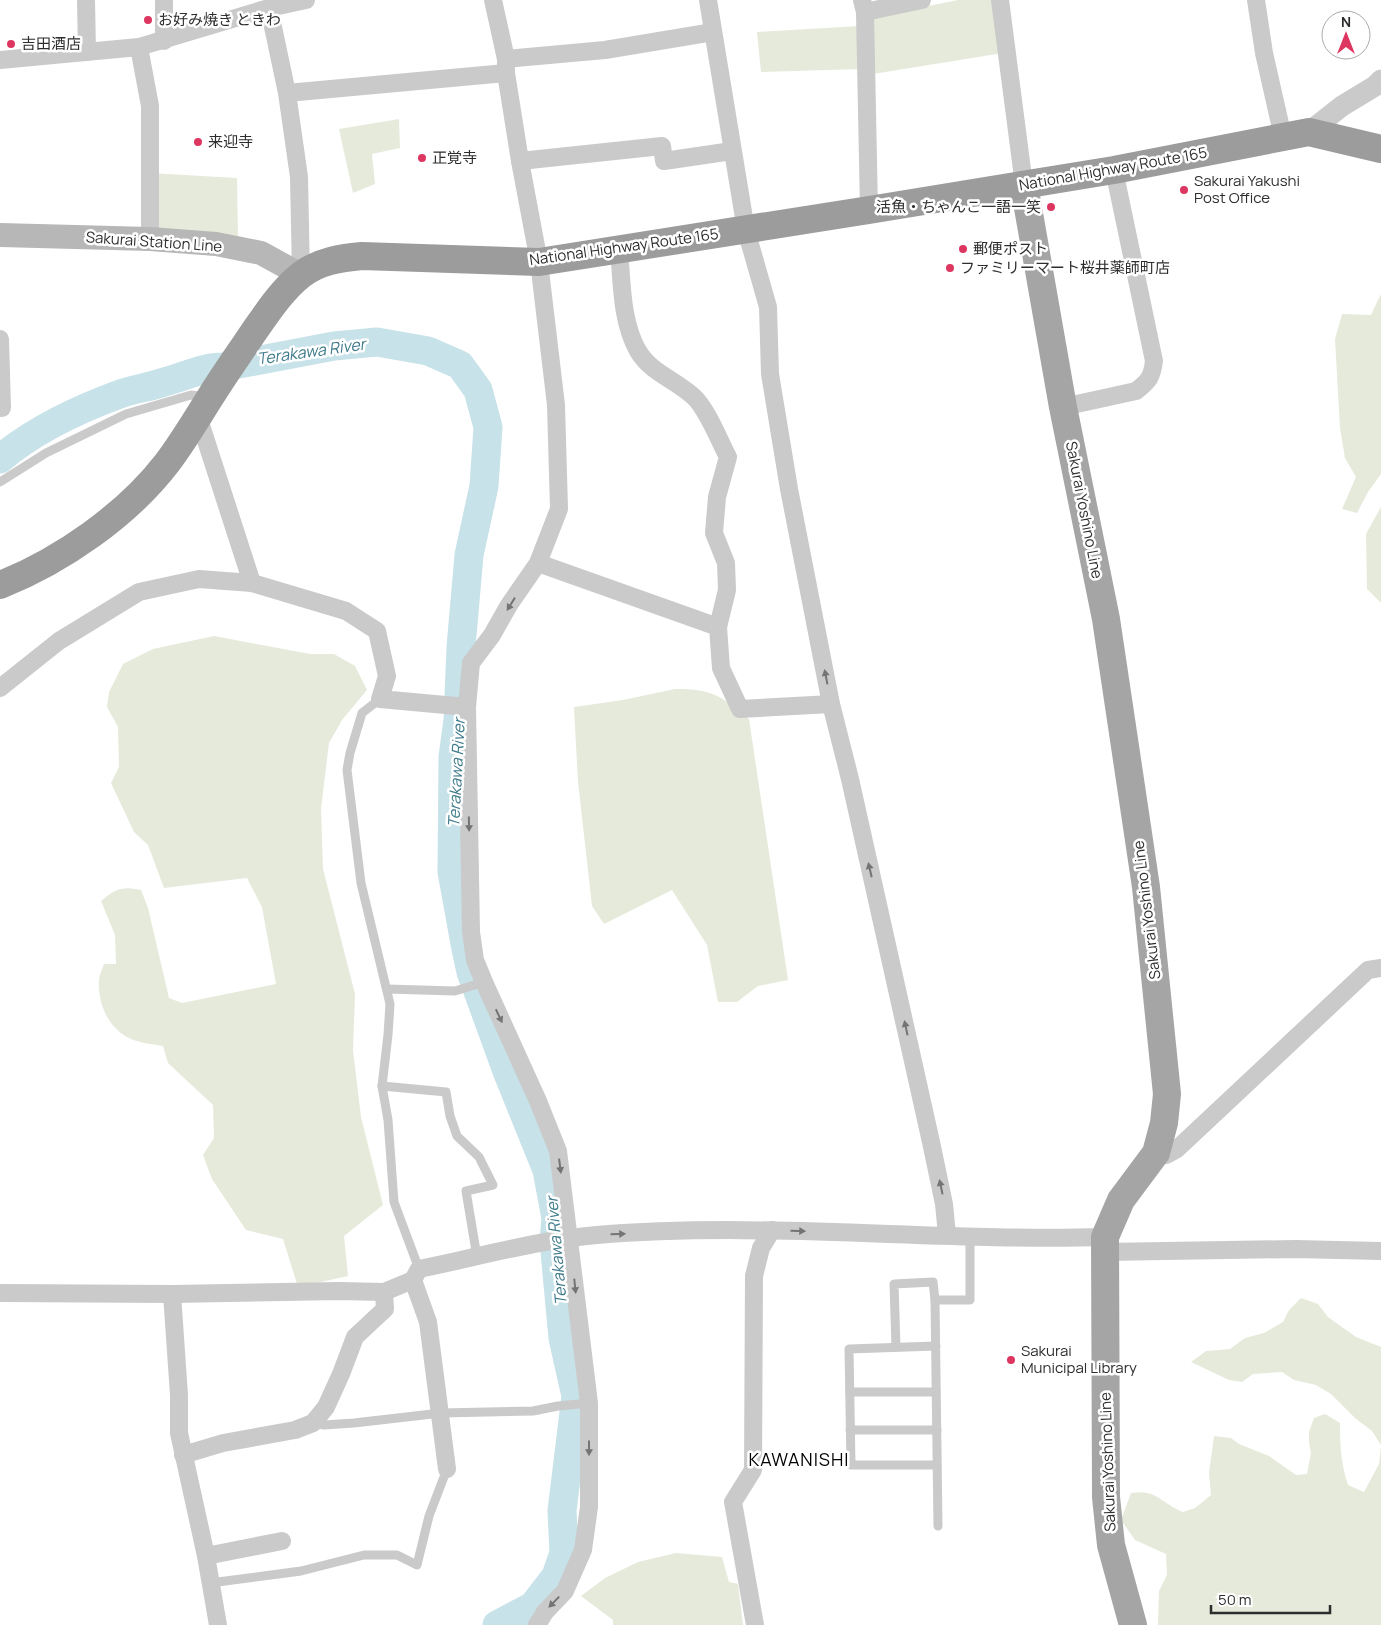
<svg xmlns="http://www.w3.org/2000/svg" width="1381" height="1625" font-family="Manrope,'Noto Sans JP',sans-serif">
<style>
.green{fill:#e6eadb}
.lines{fill:none;stroke-linecap:round;stroke-linejoin:round}
.river{stroke:#c7e2e9;stroke-width:29}
.service{stroke:#cacaca;stroke-width:9}
.minor{stroke:#cacaca;stroke-width:18}
.tertiary{stroke:#cacaca;stroke-width:21}
.secondary{stroke:#b7b7b7;stroke-width:24}
.primary{stroke:#a5a5a5;stroke-width:28}
.trunk{stroke:#9c9c9c;stroke-width:28}
.oneway{fill:#747474}
.poi-dot{fill:#dd3660;stroke:#fff;stroke-width:2}
.labels{text-anchor:middle;stroke-width:5;stroke-linejoin:round;paint-order:stroke}
.poi-label{font-size:15px;fill:#2d2d2d;stroke:#fff;text-anchor:start}
.street-label{font-size:15px;fill:#2d2d2d;stroke:#fff}
.water-label{font-size:16px;font-style:italic;fill:#3f7b8b;stroke:#fff}
.quarter-label{font-size:18px;letter-spacing:1px;fill:#000;stroke:#fff}
</style>
<rect width="100%" height="100%" fill="#fff"/>
<!-- green -->
<g class="green">
<polygon points="958,0 999,0 1003,53 873,74 874,17"/>
<polygon points="859,26 861,69 761,72 757,32"/>
<polygon points="399,119 400,148 372,154 375,184 353,193 339,129"/>
<polygon points="150,173 237,178 238,240 156,235"/>
<polygon points="1381,294 1381,474 1368,492 1357,513 1342,509 1356,477 1345,458 1340,428 1335,339 1342,314 1371,315"/>
<polygon points="1381,507 1381,603 1367,589 1366,534"/>
<path d="M 214,636 L 310,654 L 334,654 L 355,666 L 367,690 L 342,720 L 329,743 L 321,809 L 323,869 L 355,994 L 353,1050 L 361,1117 L 383,1205 L 344,1236 L 348,1276 L 298,1287 L 283,1239 L 246,1230 L 212,1179 L 203,1155 L 214,1138 L 213,1105 L 168,1063 L 163,1046 C 152,1044 139,1043 129,1038 C 108,1028 97,1002 99,979 C 100,974 102,969 104,964 L 116,964 L 115,935 L 101,901 C 116,888 122,886 141,890 L 148,908 L 169,998 L 182,1003 L 276,984 L 262,907 L 247,878 L 164,888 L 148,845 L 134,832 L 111,783 L 119,767 L 118,727 L 107,707 L 109,692 L 123,664 L 153,649 Z"/>
<path d="M 675,689 C 712,689 720,695 749,719 L 788,980 L 758,986 L 737,1002 L 718,1002 L 707,945 L 672,890 L 604,924 L 592,906 L 578,782 L 574,707 L 623,700 Z"/>
<polygon points="1301,1298 1318,1304 1328,1317 1356,1337 1381,1347 1381,1445 1372,1431 1355,1418 1331,1394 1316,1385 1294,1380 1282,1372 1253,1374 1242,1382 1229,1380 1191,1362 1206,1351 1230,1349 1245,1338 1264,1333 1283,1322 1289,1310"/>
<path d="M 1325,1414 L 1340,1423 C 1340,1445 1341,1464 1348,1485 L 1364,1492 L 1379,1464 L 1381,1446 L 1381,1625 L 1158,1625 L 1159,1591 L 1167,1575 L 1166,1554 L 1135,1540 L 1121,1520 L 1131,1493 C 1158,1489 1160,1503 1183,1512 L 1195,1508 L 1211,1495 L 1209,1473 L 1214,1436 L 1231,1438 L 1239,1444 L 1269,1456 L 1296,1475 L 1307,1474 L 1311,1453 L 1309,1442 L 1309,1432 L 1314,1418 Z"/>
<polygon points="676,1553 722,1557 729,1582 738,1584 743,1625 613,1625 613,1620 581,1596 605,1578 638,1562"/>
</g>
<g class="lines">
<!-- river -->
<path class="river" d="M 0,459 C 33,431 79,409 120,394 C 134,389 150,387 164,382 C 184,377 202,367 223,367 L 334,346 L 377,342 L 428,351 L 460,365 L 478,390 L 488,427 L 484,486 L 469,555 L 461,647 L 458,720 L 453,757 L 452,872 L 466,949 L 471,972 L 507,1071 L 547,1170 L 556,1218 L 554,1241 L 563,1338 L 576,1396 L 562,1511 L 564,1553 L 556,1576 L 533,1606 L 497,1625"/>
<!-- service -->
<g class="service">
<polyline points="0,482 46,453 126,414 191,395 207,397"/>
<polyline points="380,699 362,713 350,753 347,770 361,883 390,1004 388,1035 382,1086 388,1120 394,1202 419,1269"/>
<polyline points="387,989 455,991 484,982"/>
<polyline points="382,1086 446,1092 450,1116 457,1136 479,1157 493,1185 466,1191 477,1257"/>
<polyline points="936,1346 849,1349 851,1465 937,1465"/>
<polyline points="896,1347 894,1284 933,1282 935,1300"/>
<polyline points="850,1392 936,1392"/>
<polyline points="313,1423 324,1425 354,1423 441,1413 533,1411 558,1406 589,1403"/>
<polyline points="850,1430 937,1430"/>
<polyline points="938,1526 935,1300 970,1300 970,1236"/>
<polyline points="210,1583 301,1571 364,1555 397,1555 417,1565 429,1516 447,1469"/>
</g>
<!-- minor -->
<g class="minor">
<polyline points="86,0 87,52"/>
<polyline points="164,0 164,41"/>
<polyline points="493,0 506,59 506,73 520,161 539,262 556,405 559,509 538,563 509,605 492,635 471,663 467,707 471,932 475,960 484,982 538,1101 558,1151 589,1403 589,1507 583,1550 565,1591 545,1612 537,1625"/>
<polyline points="708,0 746,230 768,307 770,374 789,489 831,704 850,779 931,1142 944,1204 947,1235"/>
<polyline points="862,0 865,12 869,210"/>
<polyline points="1000,0 1024,185"/>
<polyline points="1256,0 1264,53 1283,137"/>
<polyline points="269,8 287,93 299,177 301,275"/>
<polyline points="865,12 922,0"/>
<polyline points="139,47 150,106 150,239"/>
<polyline points="506,59 605,50 713,32"/>
<polyline points="0,60 139,47 269,8 306,0"/>
<polyline points="287,93 506,73"/>
<polyline points="520,161 662,146 664,161 732,151"/>
<path d="M 619,249 C 622,282 621,321 638,351 C 652,374 675,379 694,397 C 707,409 719,440 728,457 L 717,497 L 714,533 L 726,563 L 727,590 L 718,627"/>
<polyline points="0,339 2,408"/>
<path d="M 1063,407 L 1136,391 C 1149,381 1152,377 1154,361 L 1114,170"/>
<polyline points="198,416 252,583"/>
<polyline points="538,563 718,627 721,668 740,709 831,704"/>
<polyline points="0,688 59,641 139,592 199,579 252,583 346,611 377,631 387,676 380,699 467,707"/>
<polyline points="1156,1153 1166,1155 1177,1149 1368,970 1381,968"/>
<polyline points="1104,1252 1295,1249 1381,1251"/>
<polyline points="413,1280 428,1322 447,1469"/>
<path d="M 0,1293 L 172,1294 L 339,1291 L 384,1292 L 413,1280 L 419,1269 C 478,1257 537,1240 597,1235 C 766,1221 936,1242 1105,1237"/>
<polyline points="172,1294 179,1395 179,1433 206,1556 218,1625"/>
<polyline points="183,1455 223,1443 295,1430 313,1423 326,1407 341,1374 355,1337 385,1309 384,1292"/>
<polyline points="206,1556 282,1541"/>
<polyline points="755,1625 733,1502 753,1470 754,1276 761,1248 772,1230"/>
</g>
<!-- tertiary -->
<polyline class="tertiary" points="1309,132 1342,106 1375,86 1381,80"/>
<!-- secondary -->
<polyline class="secondary" points="0,235 150,239 216,244 261,253 301,275"/>
<!-- primary -->
<polyline class="primary" points="1024,185 1063,407 1106,619 1146,887 1167,1094 1164,1123 1156,1153 1121,1200 1105,1237 1106,1497 1111,1545 1133,1625"/>
<!-- trunk -->
<path class="trunk" d="M 0,585 C 61,561 127,515 167,463 C 183,442 197,418 211,396 C 224,375 239,354 253,333 C 267,313 282,290 301,275 C 319,261 341,258 362,256 L 539,262 L 869,210 L 1114,170 L 1309,132 L 1381,149"/>
</g>
<!-- one-way arrows -->
<defs><path id="oneway-solid" d="M-6-.8H1V-3.2L6.5 0L1 3.2V.8H-6Z" transform="scale(1.25)"/></defs>
<g class="oneway">
<use href="#oneway-solid" transform="translate(511 604) rotate(122)"/>
<use href="#oneway-solid" transform="translate(826 677) rotate(-101)"/>
<use href="#oneway-solid" transform="translate(469 824) rotate(89)"/>
<use href="#oneway-solid" transform="translate(870 870) rotate(-103)"/>
<use href="#oneway-solid" transform="translate(499 1016) rotate(65)"/>
<use href="#oneway-solid" transform="translate(906 1028) rotate(-102)"/>
<use href="#oneway-solid" transform="translate(560 1166) rotate(83)"/>
<use href="#oneway-solid" transform="translate(941 1187) rotate(-102)"/>
<use href="#oneway-solid" transform="translate(798 1231) rotate(2)"/>
<use href="#oneway-solid" transform="translate(618 1234) rotate(-2)"/>
<use href="#oneway-solid" transform="translate(575 1286) rotate(84)"/>
<use href="#oneway-solid" transform="translate(589 1448) rotate(90)"/>
<use href="#oneway-solid" transform="translate(554 1602) rotate(134)"/>
</g>
<!-- markers -->
<g class="poi-dot">
<circle cx="148" cy="20" r="5"/>
<circle cx="11" cy="44" r="5"/>
<circle cx="198" cy="142" r="5"/>
<circle cx="422" cy="158" r="5"/>
<circle cx="1184" cy="190" r="5"/>
<circle cx="1051" cy="207" r="5"/>
<circle cx="963" cy="249" r="5"/>
<circle cx="950" cy="268" r="5"/>
<circle cx="1011" cy="1360" r="5"/>
</g>
<g class="labels">
<!-- poi labels -->
<g class="poi-label">
<text x="158" y="25">お好み焼き ときわ</text>
<text x="21" y="49">吉田酒店</text>
<text x="208" y="147">来迎寺</text>
<text x="432" y="163">正覚寺</text>
<text x="1194" y="186">Sakurai Yakushi<tspan x="1194" dy="17">Post Office</tspan></text>
<text x="1041" y="212" text-anchor="end">活魚・ちゃんこ一語一笑</text>
<text x="973" y="254">郵便ポスト</text>
<text x="960" y="273">ファミリーマート桜井薬師町店</text>
<text x="1021" y="1356">Sakurai<tspan x="1021" dy="17">Municipal Library</tspan></text>
</g>
<!-- street labels -->
<g class="street-label">
<text transform="translate(1113 169) rotate(-10)" y="5">National Highway Route 165</text>
<text transform="translate(154 242) rotate(4)" y="5">Sakurai Station Line</text>
<text transform="translate(624 247) rotate(-8)" y="5">National Highway Route 165</text>
<text transform="translate(1084 510) rotate(79)" y="5">Sakurai Yoshino Line</text>
<text transform="translate(1147 910) rotate(-97)" y="5">Sakurai Yoshino Line</text>
<text transform="translate(1108 1462) rotate(-92)" y="5">Sakurai Yoshino Line</text>
</g>
<!-- water labels -->
<g class="water-label">
<text transform="translate(311 351) rotate(-8)" y="6">Terakawa River</text>
<text transform="translate(456 773) rotate(-87)" y="6">Terakawa River</text>
<text transform="translate(556 1251) rotate(-95)" y="6">Terakawa River</text>
</g>
<!-- quarter labels -->
<g class="quarter-label">
<text x="799" y="1466">KAWANISHI</text>
</g>
</g>
<!-- north arrow -->
<g transform="translate(1346 35)"><circle r="24" fill="#ffffff" stroke="#ababab"/>
<path d="M0-4L9 19L0 12L-9 19Z" fill="#dd3660"/>
<text y="-8" font-size="14" font-weight="bold" text-anchor="middle" fill="#2d2d2d">N</text>
</g>
<!-- scale -->
<path d="M1211 1605v8h119v-8" fill="none" stroke="#2d2d2d" stroke-width="2.5"/>
<text x="1218" y="1605" font-size="15" fill="#2d2d2d" stroke="#ffffff" stroke-width="4" paint-order="stroke">50 m</text>
</svg>
